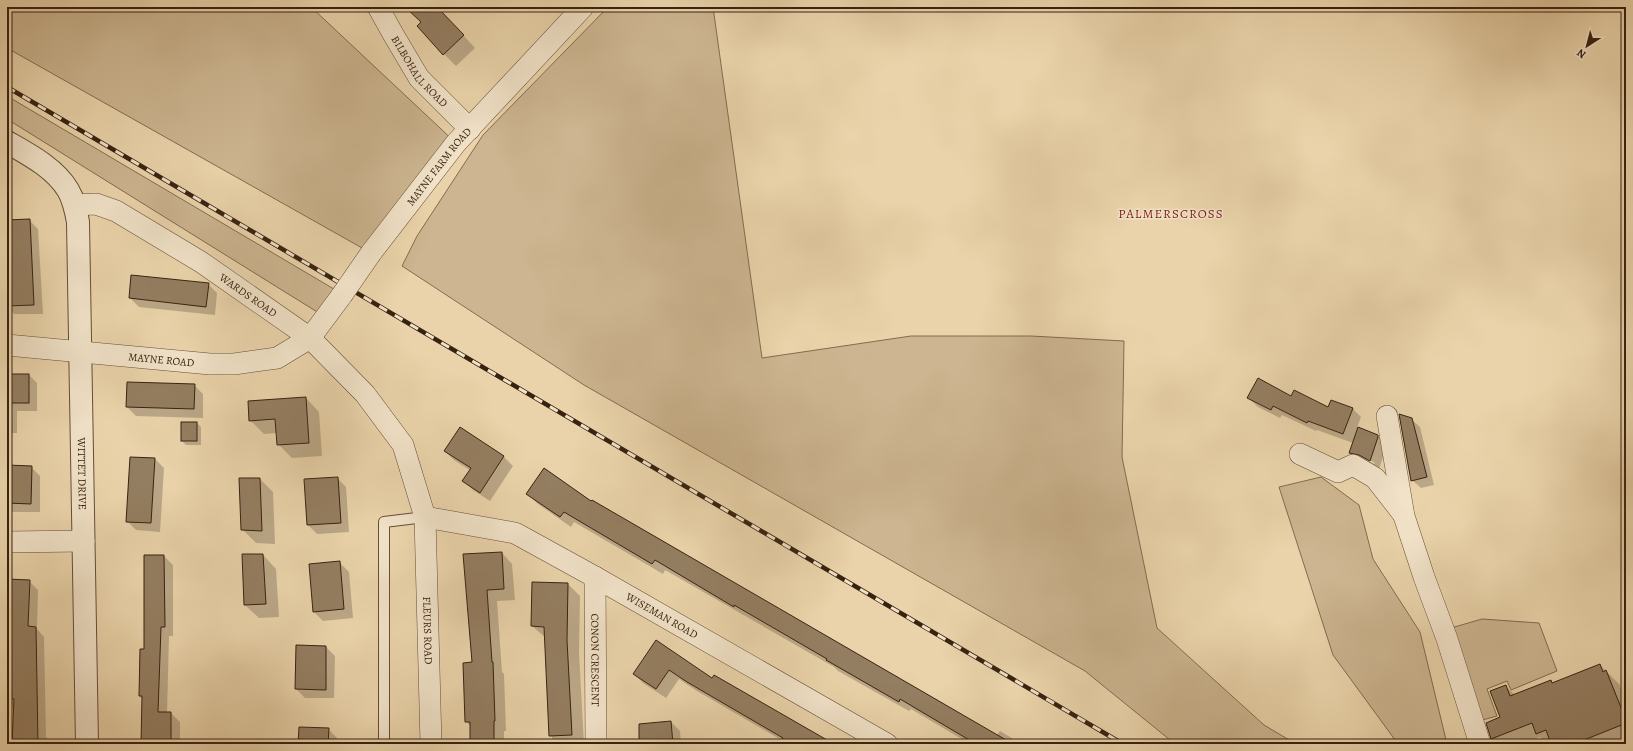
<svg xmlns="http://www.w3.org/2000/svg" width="1633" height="751" font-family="Alegreya,serif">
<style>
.green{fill:#ccb590;stroke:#826c50}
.shadow{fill:#0003;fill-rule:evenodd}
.building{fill:#947e61;stroke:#372211}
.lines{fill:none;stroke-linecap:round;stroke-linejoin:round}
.service-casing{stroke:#644e37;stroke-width:12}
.minor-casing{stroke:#644e37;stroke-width:22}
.tertiary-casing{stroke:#644e37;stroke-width:24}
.service{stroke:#f1e2c8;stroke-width:10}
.minor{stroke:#f1e2c8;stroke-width:21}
.tertiary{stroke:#f1e2c8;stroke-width:22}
.rail-casing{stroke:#372211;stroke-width:4.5}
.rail{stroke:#f1e2c8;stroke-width:3;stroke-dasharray:9;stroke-linecap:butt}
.minor-bridge-casing{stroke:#644e37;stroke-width:22;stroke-linecap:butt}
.minor-bridge{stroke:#f1e2c8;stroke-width:21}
.labels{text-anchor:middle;stroke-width:3;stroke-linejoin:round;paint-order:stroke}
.street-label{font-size:11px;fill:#372211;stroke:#f1e2c8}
.quarter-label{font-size:13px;letter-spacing:1px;fill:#7a1f14;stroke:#f1e2c8}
</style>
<rect width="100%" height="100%" fill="#ead3aa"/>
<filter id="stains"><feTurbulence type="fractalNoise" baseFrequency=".005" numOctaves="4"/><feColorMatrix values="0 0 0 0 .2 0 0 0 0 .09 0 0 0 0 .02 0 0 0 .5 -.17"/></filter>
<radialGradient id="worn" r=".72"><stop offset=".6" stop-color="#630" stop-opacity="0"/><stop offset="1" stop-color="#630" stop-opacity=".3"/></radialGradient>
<!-- green -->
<g class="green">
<polygon points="7,7 311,7 456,143 371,253 7,48"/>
<polygon points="608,7 713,7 762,358 911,336 1031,336 1124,341 1122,457 1157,628 1264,725 1296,744 1175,744 1085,671 584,385 402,266 417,236 483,135"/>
<polygon points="7,96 339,292 322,315 7,119"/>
<polygon points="1321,477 1359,505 1373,559 1420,632 1447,744 1398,744 1333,655 1279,487"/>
<polygon points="1482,619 1539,623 1557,671 1511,690 1507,681 1487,689 1497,716 1479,721 1451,628"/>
</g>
<!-- shadow -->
<g class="shadow">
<polygon points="407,7 437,7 475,48 456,66 444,54 422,22"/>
<polygon points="7,180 11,184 7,189"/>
<polygon points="29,220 38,229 43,314 14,314 7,307 7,221"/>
<polygon points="208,284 217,293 215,315 139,307 130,298"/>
<polygon points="7,375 29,375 37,383 37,411 17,411 17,433 7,433"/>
<polygon points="194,385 203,394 203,418 136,416 127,407"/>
<path d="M 1291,397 L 1329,408 L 1352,408 L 1361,417 L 1357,428 L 1377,435 L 1387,445 L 1379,469 L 1359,462 L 1350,453 L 1353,443 L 1317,430 L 1316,431 L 1282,415 L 1280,418 L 1258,407 L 1249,398 ZM 1360,454 L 1375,463 L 1374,464 L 1360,456 Z"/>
<polygon points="306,398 319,412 322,456 292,458 278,444 277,433 264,434 250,420"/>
<polygon points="1411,419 1420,427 1434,485 1421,488 1412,480"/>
<polygon points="197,423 201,427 201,445 186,445 182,441"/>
<polygon points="460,428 504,457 513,466 490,501 473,490 464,481 471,471 454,460 445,451"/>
<polygon points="131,458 155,459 164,468 160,532 136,530 127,521"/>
<polygon points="7,466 31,467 40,476 40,512 7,512"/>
<polygon points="337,478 346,487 349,532 317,534 308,525"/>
<polygon points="260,479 273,492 275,544 256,543 242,529"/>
<polygon points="528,494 592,502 997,735 1000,731 1022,744 970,744 911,709 909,711 838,671 834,667 665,570 663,574 574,522 571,527 538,504"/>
<polygon points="502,553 512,564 515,600 497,601 502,672 504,674 506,731 504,731 504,744 471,744 471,727 466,721 473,663 464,555"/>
<polygon points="263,555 276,569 279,617 259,618 245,605"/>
<polygon points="164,556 173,565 173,636 169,636 167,713 171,713 180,722 180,744 142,744 142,699 140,696 145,650"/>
<polygon points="340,563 349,572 353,618 323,621 314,612"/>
<polygon points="7,580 29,581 38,590 37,629 44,637 46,737 50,741 50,744 13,744 15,707 7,707"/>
<polygon points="533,583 568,584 580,596 579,653 584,744 552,744 552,737 550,735 546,638 532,626"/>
<polygon points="656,641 713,680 831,744 788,744 697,691 679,679 666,698 643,683 634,674"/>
<polygon points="326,647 335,656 334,698 305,698 296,689"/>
<polygon points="1600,665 1619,684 1626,702 1626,740 1616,744 1548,744 1540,737 1522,744 1497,744 1492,739 1487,724 1501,718 1505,686 1515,695 1551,681 1553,684"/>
<polygon points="671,722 680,731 681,744 640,744"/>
<polygon points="328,729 337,738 337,744 299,744"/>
</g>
<!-- building -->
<g class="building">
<polygon points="405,7 437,7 464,35 443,55 417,26 421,22"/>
<polygon points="30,219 34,305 7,306 7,220"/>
<polygon points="131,275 209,283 206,307 129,298"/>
<rect x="7" y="374" width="22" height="29"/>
<polygon points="1258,378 1291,396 1294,390 1328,407 1331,400 1353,408 1343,434 1308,421 1307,423 1273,406 1271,410 1247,398"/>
<polygon points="127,382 195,384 194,409 126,407"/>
<polygon points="306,397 309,443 277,445 275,419 249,421 248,401"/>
<polygon points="1399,414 1412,418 1427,477 1411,481"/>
<rect x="181" y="422" width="16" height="19"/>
<polygon points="460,427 504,456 480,493 462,481 471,468 444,451"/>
<polygon points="1358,427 1378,435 1378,437 1370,461 1359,455 1349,453"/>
<polygon points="130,457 155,458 151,523 126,522"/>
<polygon points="7,465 32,466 31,504 7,503"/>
<polygon points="544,468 591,501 592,500 1013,744 976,744 900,699 899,702 826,660 827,659 734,605 734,607 655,560 652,564 564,512 560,517 526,494"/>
<polygon points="338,477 341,523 307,525 304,479"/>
<polygon points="239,478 260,478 262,531 241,530"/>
<polygon points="502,552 504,589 487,590 492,662 493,662 495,721 494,721 494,744 470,744 470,722 465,722 463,663 472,662 463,554"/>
<polygon points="242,554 263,554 266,604 244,605"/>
<polygon points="144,555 164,555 165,627 161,627 158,712 171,712 171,744 141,744 142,696 139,696 140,649 144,649"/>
<polygon points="340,561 344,609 313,612 309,564"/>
<polygon points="7,579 30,580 28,626 36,627 38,744 12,744 14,699 7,699"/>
<polygon points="532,582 568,583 567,640 572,735 549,736 544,627 531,626"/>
<polygon points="656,640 712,678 714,675 834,744 778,744 783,738 687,682 669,670 656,689 633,674"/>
<polygon points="296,645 326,646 326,690 295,689"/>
<polygon points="1600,664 1603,672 1606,670 1624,715 1621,716 1624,724 1574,744 1551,744 1546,730 1536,734 1532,723 1491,739 1486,723 1500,717 1490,691 1506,685 1510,696 1551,680 1552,683"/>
<polygon points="671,721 673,744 639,744 639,724"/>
<polygon points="299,727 329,728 328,744 298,744"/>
</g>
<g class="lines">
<!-- service casing -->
<g class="service-casing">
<polyline id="service" points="384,744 384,522 425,517"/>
</g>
<!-- minor casing -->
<g class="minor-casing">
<g id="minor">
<path id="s1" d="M 378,7 L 393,34 L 419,78 L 470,129"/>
<path id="s2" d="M 74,205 L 96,204 L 116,211 L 201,262 L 310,338 L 365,394 L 403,445 L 425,517 L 431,744"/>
<path id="s3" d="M 371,253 L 456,143 L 583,7"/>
<path id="s4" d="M 7,345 L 210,364 L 234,364 L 277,358 L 310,338 L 342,295"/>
<polyline points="1387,416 1404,516 1424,577 1447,639 1480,744"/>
<polyline points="1300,454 1338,472 1353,465 1375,478 1403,514"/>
<path id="s5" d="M 425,517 L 515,533 L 595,577 L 887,744"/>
<polyline points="7,542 84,541"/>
<path id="s6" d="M 595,577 L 596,744"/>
</g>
</g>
<!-- tertiary casing -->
<g class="tertiary-casing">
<g id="tertiary">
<path id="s7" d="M 7,142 C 28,154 55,168 68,190 C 74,200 76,211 78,222 L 87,744"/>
</g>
</g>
<!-- service -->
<use href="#service" class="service"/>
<!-- minor -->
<use href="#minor" class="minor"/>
<!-- tertiary -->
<use href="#tertiary" class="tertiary"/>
<!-- rail casing -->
<g class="rail-casing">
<polyline id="rail" points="7,87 1123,744"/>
</g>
<!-- rail -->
<use href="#rail" class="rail"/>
<!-- minor-bridge casing -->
<g class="minor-bridge-casing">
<polyline id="minor-bridge" points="342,295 371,253"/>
</g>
<!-- minor-bridge -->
<use href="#minor-bridge" class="minor-bridge"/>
</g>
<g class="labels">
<!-- street labels -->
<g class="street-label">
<text dy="4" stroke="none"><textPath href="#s1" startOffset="77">BILBOHALL ROAD</textPath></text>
<text dy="4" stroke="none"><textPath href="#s3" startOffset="110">MAYNE FARM ROAD</textPath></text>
<text dy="4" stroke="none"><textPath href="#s2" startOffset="200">WARDS ROAD</textPath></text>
<text dy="4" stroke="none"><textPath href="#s4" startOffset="155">MAYNE ROAD</textPath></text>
<text dy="4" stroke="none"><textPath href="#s7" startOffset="364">WITTET DRIVE</textPath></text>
<text dy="4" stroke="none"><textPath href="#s5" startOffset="260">WISEMAN ROAD</textPath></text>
<text dy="4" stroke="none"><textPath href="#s2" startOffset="606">FLEURS ROAD</textPath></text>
<text dy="4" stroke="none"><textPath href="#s6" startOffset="83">CONON CRESCENT</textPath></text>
</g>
<!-- quarter labels -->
<g class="quarter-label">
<text x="1171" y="218">PALMERSCROSS</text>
</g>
</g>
<!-- margin -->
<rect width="1633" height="751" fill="none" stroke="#ead3aa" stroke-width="24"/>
<rect x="8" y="8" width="1617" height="735" fill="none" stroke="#372211" stroke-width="2"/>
<rect x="12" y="12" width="1609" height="727" fill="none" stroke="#372211"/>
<!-- north arrow -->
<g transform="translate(1587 46) rotate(216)" stroke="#f1e2c8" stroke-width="3" paint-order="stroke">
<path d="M0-3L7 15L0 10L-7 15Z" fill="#372211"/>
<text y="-6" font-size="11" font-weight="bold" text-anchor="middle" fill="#372211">N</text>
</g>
<rect width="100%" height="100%" filter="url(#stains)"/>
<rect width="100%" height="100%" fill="url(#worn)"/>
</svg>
